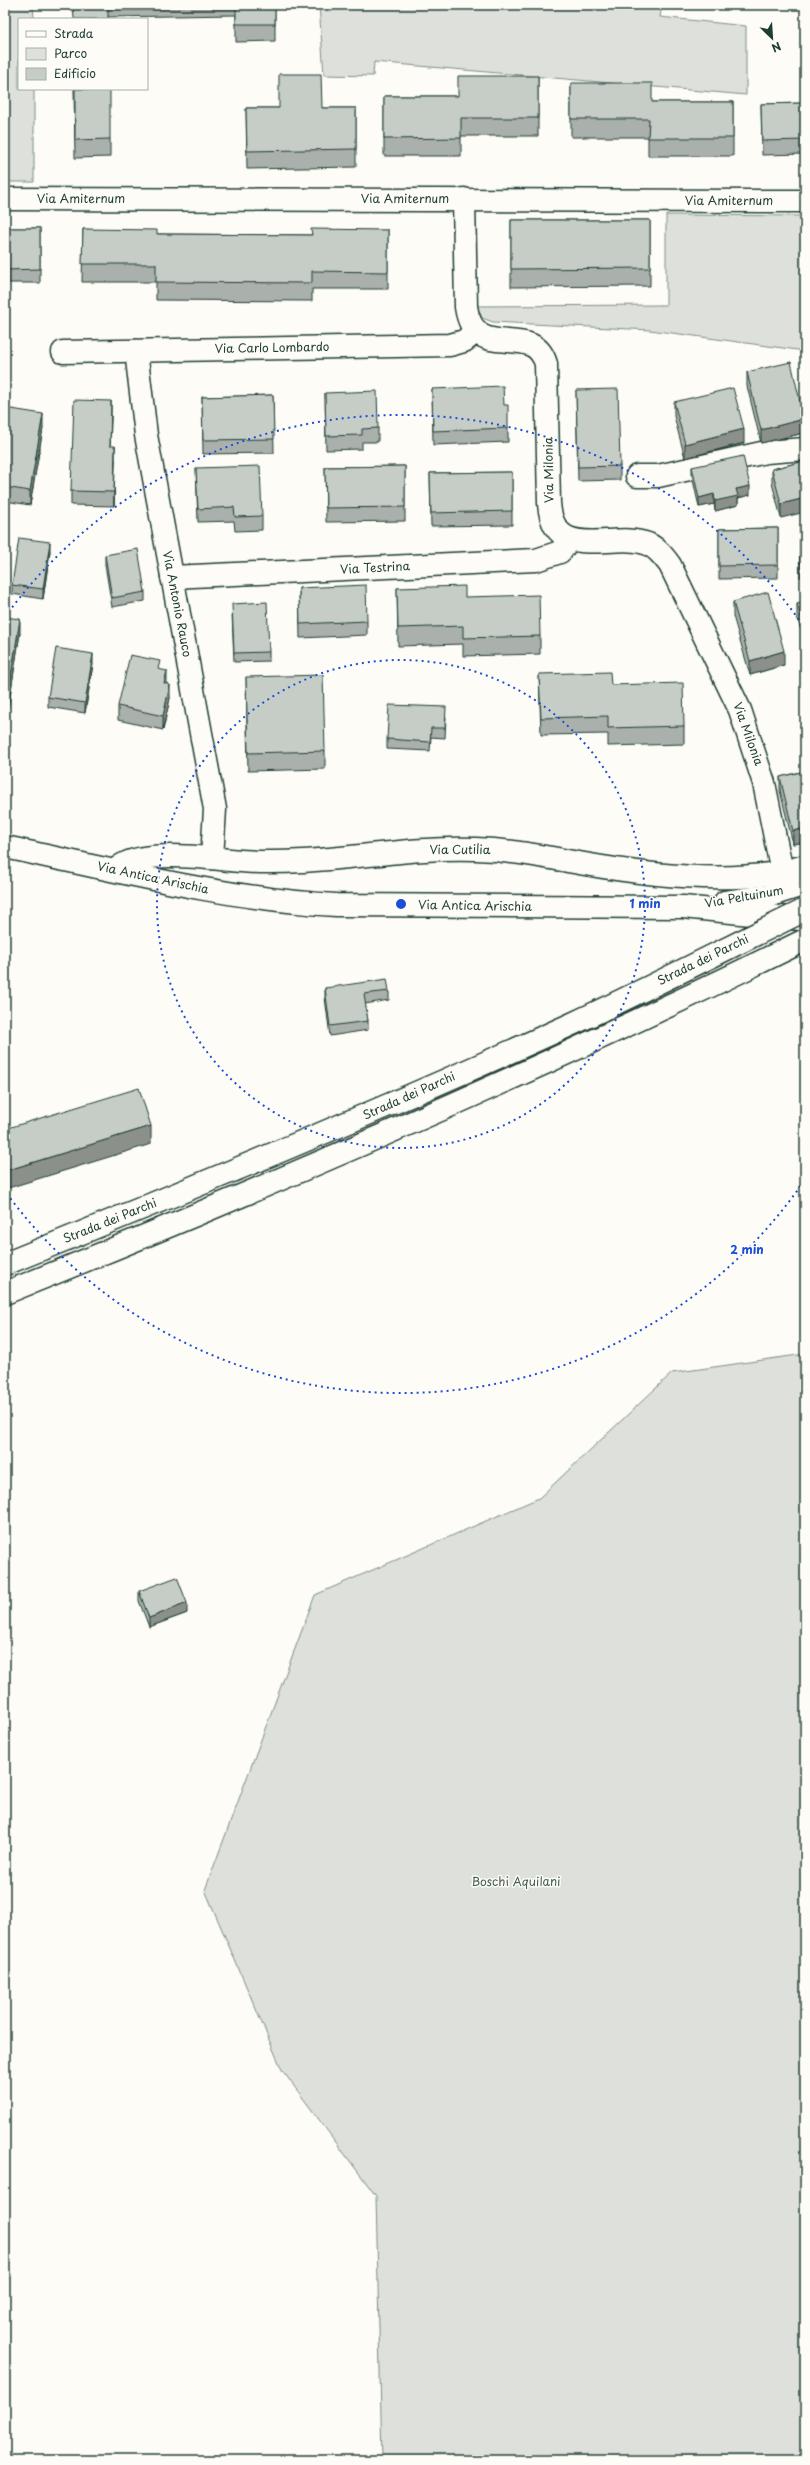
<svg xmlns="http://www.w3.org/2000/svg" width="810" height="2465" font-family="'Playpen Sans',sans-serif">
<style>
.green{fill:#dde0db;stroke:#7e8e88}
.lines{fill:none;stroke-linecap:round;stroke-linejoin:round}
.minor-casing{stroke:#1f3d34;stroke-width:25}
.major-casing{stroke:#1f3d34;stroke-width:25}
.highway-casing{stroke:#1f3d34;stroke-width:25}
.minor{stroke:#fdfcf7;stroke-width:22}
.major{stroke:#fdfcf7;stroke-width:22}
.highway{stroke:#fdfcf7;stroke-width:22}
.highway-bridge-casing{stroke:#1f3d34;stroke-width:25;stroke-linecap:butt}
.highway-bridge{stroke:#fdfcf7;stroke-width:22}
.wall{fill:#aab0ab;stroke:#1f3d34}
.shaded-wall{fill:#8b908b;stroke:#1f3d34}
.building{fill:#c6cdc7;stroke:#1f3d34}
.ring{fill:none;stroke:#1d4ed8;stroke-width:2;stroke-dasharray:2 4}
.labels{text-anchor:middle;stroke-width:3;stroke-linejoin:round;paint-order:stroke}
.street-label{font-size:12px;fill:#1f3d34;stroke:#fdfcf7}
.park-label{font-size:12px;fill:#455e55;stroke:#fdfcf7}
.centre{fill:#1d4ed8;stroke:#fdfcf7;stroke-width:2}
.ring-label{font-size:12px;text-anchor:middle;font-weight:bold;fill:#1d4ed8;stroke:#fdfcf7;stroke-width:3;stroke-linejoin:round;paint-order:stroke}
</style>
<rect width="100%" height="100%" fill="#fdfcf7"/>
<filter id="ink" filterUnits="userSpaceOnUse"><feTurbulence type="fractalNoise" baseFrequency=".025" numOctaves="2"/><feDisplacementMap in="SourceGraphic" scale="8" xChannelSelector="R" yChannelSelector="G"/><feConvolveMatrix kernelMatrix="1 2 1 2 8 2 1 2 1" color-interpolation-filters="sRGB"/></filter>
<g filter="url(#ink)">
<!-- green -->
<g class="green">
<polygon points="8,5 33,5 34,19 19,19 19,89 34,89 34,182 5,182 5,157 8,157"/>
<polygon points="319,5 375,5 376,7 662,5 660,17 746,26 746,95 374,62 373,76 324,75"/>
<polygon points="666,215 805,216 805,351 650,330 493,322 482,318 477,306 666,305"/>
<polygon points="805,1354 805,2460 382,2460 376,2196 282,2070 205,1890 315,1595 539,1498 672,1373"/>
</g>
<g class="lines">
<!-- minor casing -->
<g class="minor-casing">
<g id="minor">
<polyline points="5,199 805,201"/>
<path d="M 464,199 L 466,307 C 475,367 533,318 546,364 L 549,503 C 553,565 614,530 648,544 C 657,548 664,557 670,565 L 740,710 L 764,783 L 782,872"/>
<polyline points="136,351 146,435 215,809 212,858"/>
<polyline points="63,352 450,345 464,341 477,331"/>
<polyline points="637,476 658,476 766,452 805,449"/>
<polyline points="172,577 536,560 560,552 570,539"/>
<path d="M 116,870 C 136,847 212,859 241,861 C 320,867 397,846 476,849 C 510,850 545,857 579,863 C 646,875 740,887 805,866"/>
</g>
</g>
<!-- major casing -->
<g class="major-casing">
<g id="major">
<path d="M 5,847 C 114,870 224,899 336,905 L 683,907 L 800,919"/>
<polyline points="725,902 768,896 805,884"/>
</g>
</g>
<!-- highway casing -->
<g class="highway-casing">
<path id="highway" d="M 5,1293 C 276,1184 544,1069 805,940"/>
</g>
<!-- minor -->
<use href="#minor" class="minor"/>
<!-- major -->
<use href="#major" class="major"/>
<!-- highway -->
<use href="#highway" class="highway"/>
<!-- highway-bridge casing -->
<g class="highway-bridge-casing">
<path id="highway-bridge" d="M 5,1264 C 195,1187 385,1109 572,1024 C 650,988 727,948 805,910"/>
</g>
<!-- highway-bridge -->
<use href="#highway-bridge" class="highway-bridge"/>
</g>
<!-- wall -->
<g class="wall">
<polygon points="73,5 275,5 275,41 236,42 236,15 108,17"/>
<rect x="725" y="5" width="39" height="1"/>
<polygon points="538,76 538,136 461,136 461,156 384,156 384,96 458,96"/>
<polygon points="571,83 652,102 733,102 733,156 648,156 648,137 571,137"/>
<polygon points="74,89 110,139 110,157 75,158"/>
<polygon points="805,103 805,154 762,155 761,104"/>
<polygon points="246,108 356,108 356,167 247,169"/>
<polygon points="511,220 650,220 650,286 511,287"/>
<rect x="5" y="228" width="35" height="55"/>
<polygon points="83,229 157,234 311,235 388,230 388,289 312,289 312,301 156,300 156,282 82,282"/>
<polygon points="747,372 804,433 761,443 747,386"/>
<polygon points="432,389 504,405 508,428 508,442 433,445"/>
<polygon points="576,390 620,466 620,480 578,481"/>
<polygon points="325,393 378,428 378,442 362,442 362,449 326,450"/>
<polygon points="273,395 274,453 203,454 202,397"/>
<polygon points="674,402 744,443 685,458 674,416"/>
<polygon points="5,408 43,428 30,505 5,501"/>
<polygon points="111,415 110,446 115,460 114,506 71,505 71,491"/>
<polygon points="805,461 781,518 772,483 772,469"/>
<polygon points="405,466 405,521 326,522 325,467"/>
<polygon points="692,467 750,495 738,498 738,505 715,511 714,504 699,507 692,476"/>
<polygon points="196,468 262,516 262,530 235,531 234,521 198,522"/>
<polygon points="512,472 512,525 431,526 430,473"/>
<rect x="800" y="526" width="5" height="51"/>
<polygon points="778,528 778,578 719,579 719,529"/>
<polygon points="50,551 43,599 12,594 12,585"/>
<polygon points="105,555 145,592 145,601 112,607 105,565"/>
<polygon points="299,588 367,621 367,635 300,638"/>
<polygon points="397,588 465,597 540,636 540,654 463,656 463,644 398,646"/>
<polygon points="733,602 784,665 750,675 733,616"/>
<polygon points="805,602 805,642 797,618 797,604"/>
<polygon points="232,613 269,652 269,661 234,662"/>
<polygon points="5,617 20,633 8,709 5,708"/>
<polygon points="93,664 85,713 48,707 48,697"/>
<polygon points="160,669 167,684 170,698 163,730 118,720 118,706"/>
<polygon points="539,674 611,685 684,726 684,744 608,746 608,734 541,735"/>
<polygon points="246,677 325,751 325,769 248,771"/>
<polygon points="446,717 445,738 431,737 430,751 387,749 387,739"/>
<polygon points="805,771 805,842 793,844 780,791 780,777"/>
<polygon points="325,988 389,991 389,1000 365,1004 368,1021 368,1030 330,1036 325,998"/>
<polygon points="139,1591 187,1613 149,1627 139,1601"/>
</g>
<!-- shaded-wall -->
<g class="shaded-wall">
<polygon points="111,401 111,415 110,460 110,446"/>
<polygon points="43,414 43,428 30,505 30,491"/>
<polygon points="804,419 804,433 761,443 761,430"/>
<polygon points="744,429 744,443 685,458 685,444"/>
<polygon points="115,446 115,460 114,506 114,492"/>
<polygon points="750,486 750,495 738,498 738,505 715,511 715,501 736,489"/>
<polygon points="714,494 714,504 699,507 699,498"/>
<polygon points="805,498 805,512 781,518 781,504"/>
<polygon points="7,527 7,532 5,549 5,544"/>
<polygon points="50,542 50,551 43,599 43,589"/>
<polygon points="20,619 20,633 8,709 8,695"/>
<polygon points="784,651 784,665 750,675 750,661"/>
<polygon points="93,654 93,664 85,713 85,703"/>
<polygon points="167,671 167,685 164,683"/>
<polygon points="170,685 170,698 163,730 163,716"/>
<polygon points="805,828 805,842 793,844 793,831"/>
<polygon points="151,1126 151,1144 5,1189 5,1171"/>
<polygon points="187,1603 187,1613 149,1627 149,1618"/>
</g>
<!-- building -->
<g class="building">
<polygon points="73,5 108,5 108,19 74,19"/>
<rect x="236" y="5" width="39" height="19"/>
<polygon points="279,74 321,74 322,108 356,108 356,149 247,151 246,108 279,108"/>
<polygon points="458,76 538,76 538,118 461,118 461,138 384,139 384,96 458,96"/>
<polygon points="571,83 652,83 652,102 733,102 733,138 648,138 649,119 571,119"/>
<polygon points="75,89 110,89 110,139 75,140"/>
<polygon points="805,103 805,140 762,141 761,104"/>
<polygon points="511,220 650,220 650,268 511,269"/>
<polygon points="5,228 40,228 40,269 5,270"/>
<polygon points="83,229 157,230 157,234 312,235 311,229 388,230 388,272 312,271 312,283 156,282 156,264 82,264"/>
<polygon points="791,362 804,419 761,430 747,372"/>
<polygon points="503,386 504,405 508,405 508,428 433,431 432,389"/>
<polygon points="733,388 744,429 685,444 674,402"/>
<polygon points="618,389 620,466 578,467 576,390"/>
<polygon points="377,391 378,428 362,429 362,435 326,436 325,393"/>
<polygon points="273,395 274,439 203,440 202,397"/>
<polygon points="74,400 111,401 110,446 115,446 114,492 71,491"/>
<polygon points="5,408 43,414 30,491 5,487"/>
<polygon points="743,456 750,486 736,489 738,496 715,501 714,494 699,498 692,467"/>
<polygon points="805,461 805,498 781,504 772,469"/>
<polygon points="260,466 262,516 235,517 234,507 198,509 196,468"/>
<polygon points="405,466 405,507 326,508 325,467"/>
<polygon points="512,472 512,511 431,513 430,473"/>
<rect x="800" y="526" width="5" height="37"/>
<polygon points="5,527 7,527 5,544"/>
<polygon points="778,528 778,565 719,566 719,529"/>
<polygon points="19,538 50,542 43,589 12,585"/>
<polygon points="138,549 145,592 112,598 105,555"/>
<polygon points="366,585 367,621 300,624 299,588"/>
<polygon points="465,586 465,597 539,595 540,636 463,638 463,626 398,628 397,588"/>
<polygon points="768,592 784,651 750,661 733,602"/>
<polygon points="267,602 269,652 234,653 232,604"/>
<polygon points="805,602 805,629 797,604"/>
<polygon points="5,617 20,619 8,695 5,694"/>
<polygon points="56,648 93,654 85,703 48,697"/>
<polygon points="130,655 160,661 158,669 167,671 164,683 170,685 163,716 118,706"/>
<polygon points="610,672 611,685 683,683 684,726 608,728 608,716 541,718 539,674"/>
<polygon points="323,675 325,751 248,753 246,677"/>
<polygon points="389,705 446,707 445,728 431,728 430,742 387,739"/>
<polygon points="805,771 805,828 793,831 780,777"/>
<polygon points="387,979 389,991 364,994 368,1021 330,1026 325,988"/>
<polygon points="139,1088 151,1126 5,1171 5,1129"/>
<polygon points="177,1577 187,1603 149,1618 139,1591"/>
</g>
</g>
<!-- distance rings -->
<g class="ring">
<circle cx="401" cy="904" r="244"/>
<path d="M804 1181A489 489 0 0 1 5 1191M5 617A489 489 0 0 1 804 627"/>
</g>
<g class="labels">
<!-- street labels -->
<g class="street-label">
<text x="81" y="203">Via Amiternum</text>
<text x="405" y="203">Via Amiternum</text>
<text x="729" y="205">Via Amiternum</text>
<text transform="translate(272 348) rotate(-1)" y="4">Via Carlo Lombardo</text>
<text transform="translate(549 470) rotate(-91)" y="4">Via Milonia</text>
<text transform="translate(375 568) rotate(-3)" y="4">Via Testrina</text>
<text transform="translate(177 604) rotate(79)" y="4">Via Antonio Rauco</text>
<text transform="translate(748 734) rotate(70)" y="4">Via Milonia</text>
<text x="460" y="854">Via Cutilia</text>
<text transform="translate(153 878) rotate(12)" y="4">Via Antica Arischia</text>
<text transform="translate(744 897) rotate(-10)" y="4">Via Peltuinum</text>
<text transform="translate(475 906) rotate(1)" y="4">Via Antica Arischia</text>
<text transform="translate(703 960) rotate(-26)" y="4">Strada dei Parchi</text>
<text transform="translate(409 1096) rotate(-24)" y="4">Strada dei Parchi</text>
<text transform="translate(110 1221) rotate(-22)" y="4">Strada dei Parchi</text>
</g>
<!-- park labels -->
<g class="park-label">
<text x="516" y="1886">Boschi Aquilani</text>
</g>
</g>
<circle cx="401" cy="904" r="6" class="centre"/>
<g class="ring-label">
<text x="645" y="908">1 min</text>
<text x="747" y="1254">2 min</text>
</g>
<!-- margin -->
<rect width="810" height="2465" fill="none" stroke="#fdfcf7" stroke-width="20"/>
<rect x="10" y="10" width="790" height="2445" fill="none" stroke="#1f3d34" stroke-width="1.5" filter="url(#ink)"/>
<!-- legend -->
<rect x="18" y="18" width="130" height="72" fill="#fdfcf7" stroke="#a4b0a9"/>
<rect x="26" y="31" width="20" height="6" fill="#fdfcf7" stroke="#a4b0a9"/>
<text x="54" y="38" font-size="12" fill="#1f3d34">Strada</text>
<rect x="26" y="48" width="20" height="12" fill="#dde0db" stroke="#a4b0a9"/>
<text x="54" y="58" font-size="12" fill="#1f3d34">Parco</text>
<rect x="26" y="68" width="20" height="12" fill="#c6cdc7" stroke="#a4b0a9"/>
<text x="54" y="78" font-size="12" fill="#1f3d34">Edificio</text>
<!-- north arrow -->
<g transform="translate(772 38) rotate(155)" stroke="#fdfcf7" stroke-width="3" paint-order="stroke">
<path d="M0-3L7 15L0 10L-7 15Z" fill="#1f3d34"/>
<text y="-6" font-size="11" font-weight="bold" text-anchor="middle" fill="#1f3d34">N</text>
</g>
</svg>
